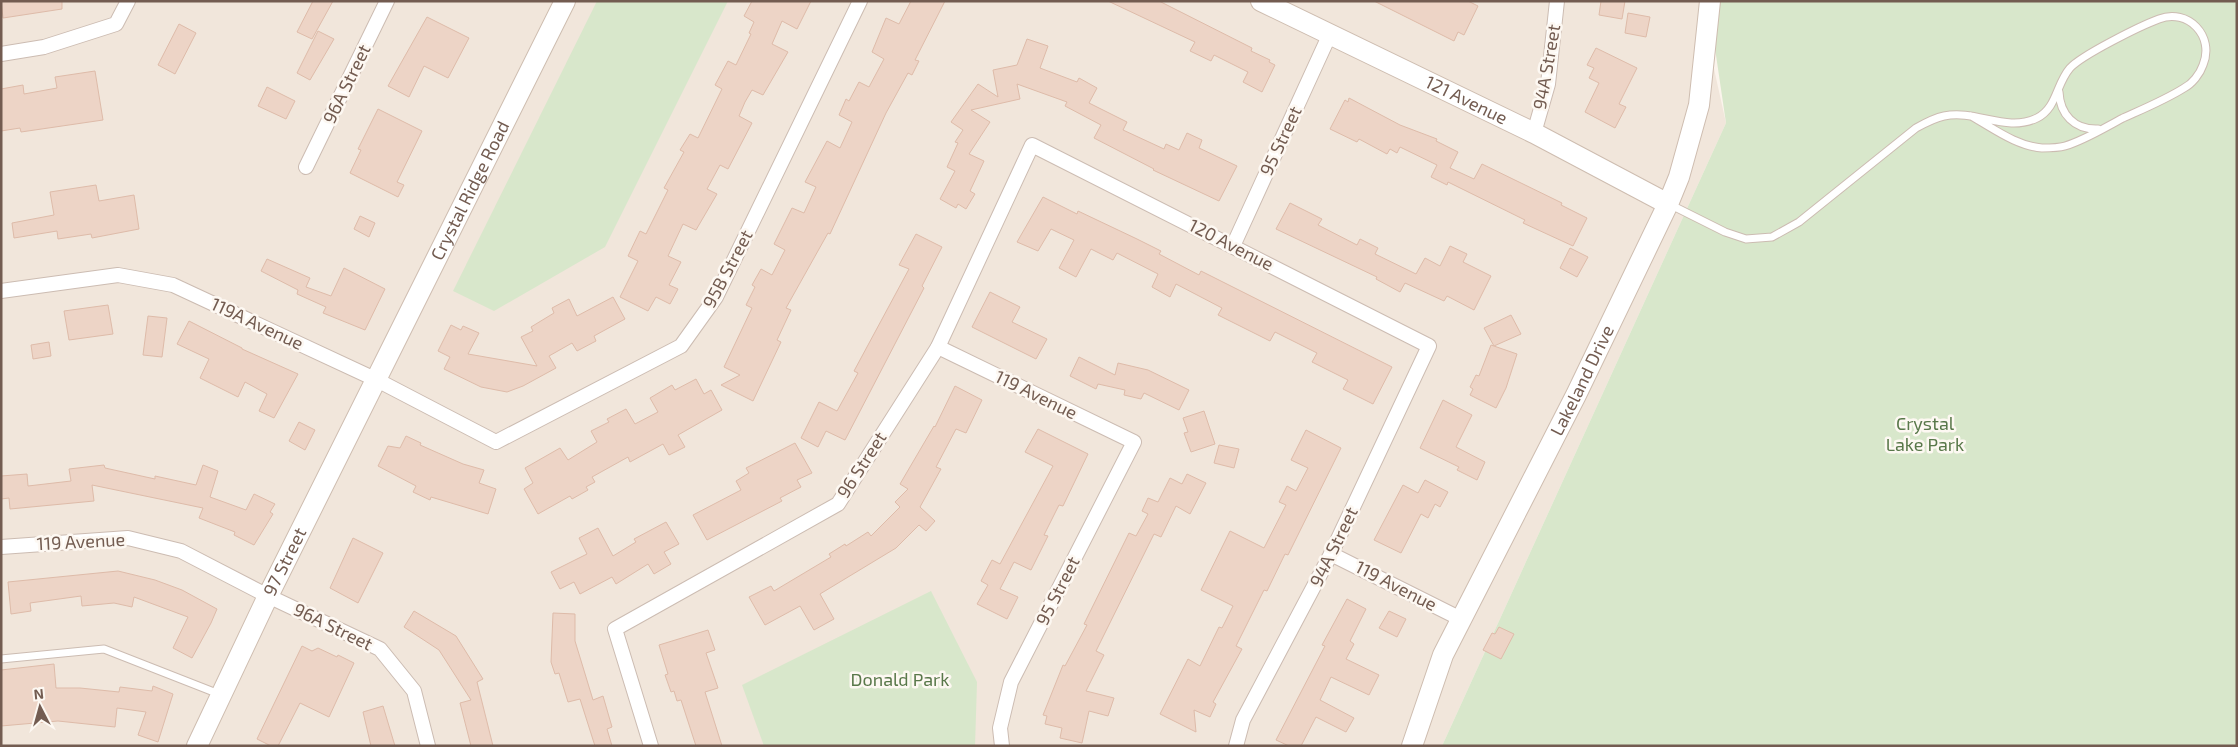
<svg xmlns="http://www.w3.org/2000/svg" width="2238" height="747" font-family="'Exo 2',sans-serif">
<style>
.residential{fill:#f1e6db}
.green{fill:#d8e7cb}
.building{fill:#edd4c6;stroke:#debba9}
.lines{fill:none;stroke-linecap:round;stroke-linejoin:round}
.lane-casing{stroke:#ccbcb2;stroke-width:9}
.street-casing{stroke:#ccbcb2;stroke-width:16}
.secondary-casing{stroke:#cebdb0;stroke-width:22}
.lane{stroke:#fff;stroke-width:7}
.street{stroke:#fff;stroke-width:14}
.secondary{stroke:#fff;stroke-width:20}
.labels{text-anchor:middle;stroke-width:5;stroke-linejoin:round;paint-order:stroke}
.street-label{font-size:18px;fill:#735c51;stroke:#fdf8f2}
.park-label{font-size:18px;fill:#59784a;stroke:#fdf8f2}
</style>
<rect width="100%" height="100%" fill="#fbf4ec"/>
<!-- residential -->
<polygon class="residential" points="1,1 1699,1 1726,123 1442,746 1,746"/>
<!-- green -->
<g class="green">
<polygon points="597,1 728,1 605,247 494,311 453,291"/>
<polygon points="1708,1 2237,1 2237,746 1442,746 1726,123"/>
<polygon points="931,591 977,682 975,746 764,746 742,685"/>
</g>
<!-- building -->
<g class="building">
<polygon points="1,1 62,1 62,9 3,18"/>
<polygon points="313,1 333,1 312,39 297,32"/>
<polygon points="752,1 811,1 797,29 782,21 772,44 788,52 763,95 752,90 745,102 739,116 752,123 728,169 720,165 707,189 717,194 696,230 683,224 668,256 681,262 669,285 678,289 670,304 656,297 648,311 620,297 638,261 628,256 640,231 646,234 668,190 664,188 684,152 680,150 690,134 698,138 722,89 715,85 728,61 736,65 751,34 749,33 754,22 744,16"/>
<polygon points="911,1 945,1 915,60 919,61 912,75 908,73 886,113 830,234 828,233 786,308 791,310 777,340 781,342 753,401 721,385 740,375 724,367 752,308 746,305 755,287 752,285 761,269 772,275 785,250 774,244 792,208 804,213 816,187 805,182 827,141 840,148 852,122 839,115 846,99 849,101 859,82 869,87 884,59 872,52 886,18 899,24"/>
<polygon points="1108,1 1159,1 1252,48 1251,51 1270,60 1269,62 1275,65 1262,92 1243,82 1248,72 1214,55 1211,61 1190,51 1195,42"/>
<polygon points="1374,1 1468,1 1478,6 1464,35 1458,32 1454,41"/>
<polygon points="1601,1 1625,1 1622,19 1599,15"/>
<polygon points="1628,13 1650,17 1646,37 1625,33"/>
<polygon points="427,17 469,38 448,78 424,66 409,97 388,86"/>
<polygon points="179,24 196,33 175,74 158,65"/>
<polygon points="318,31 334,39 310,80 297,73"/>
<polygon points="1027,39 1048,46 1040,68 1077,82 1079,78 1097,88 1089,103 1127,122 1123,130 1164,149 1166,144 1179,150 1187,133 1202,140 1199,148 1237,166 1219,201 1153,170 1154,169 1094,138 1101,125 1065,106 1067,102 1017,84 1020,99 971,110 990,122 969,154 984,161 970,191 975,194 966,209 958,204 956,208 940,199 955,171 947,167 958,143 955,142 963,130 951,122 978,84 998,97 993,70 1017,65"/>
<polygon points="1596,48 1637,68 1619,104 1626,107 1615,128 1585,112 1599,83 1589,78 1594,68 1587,65"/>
<polygon points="95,71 103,120 21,132 20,128 1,131 1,89 23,85 24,94 57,88 55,77"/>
<polygon points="267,87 295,101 286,119 258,106"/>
<polygon points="1349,98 1400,125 1437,139 1436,141 1458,152 1450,168 1474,179 1482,164 1562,203 1561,205 1587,218 1573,246 1523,223 1525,220 1448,182 1447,185 1431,177 1437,165 1400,147 1397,153 1390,149 1387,154 1359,139 1357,142 1330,129 1345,100 1348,102"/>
<polygon points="378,109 422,131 397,182 404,185 398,197 350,173 361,150 358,149"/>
<polygon points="96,185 99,201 134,195 139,229 92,238 91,234 58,239 57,231 14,238 12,223 54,215 50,192"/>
<polygon points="1043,197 1077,214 1078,211 1137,239 1161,251 1159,254 1199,275 1201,271 1392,367 1373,404 1343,389 1348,380 1312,362 1317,353 1275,332 1270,341 1218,315 1222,308 1176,284 1170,297 1152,287 1158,274 1117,253 1113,260 1091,249 1076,277 1059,268 1074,240 1051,229 1038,251 1017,242"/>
<polygon points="1290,203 1322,219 1318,225 1357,245 1360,239 1378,248 1375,254 1416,274 1425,258 1440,266 1450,246 1467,254 1463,262 1491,276 1474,310 1447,296 1444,301 1405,283 1400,292 1376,279 1377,277 1276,229"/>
<polygon points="360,216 375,223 369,237 354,229"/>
<polygon points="916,234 942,247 922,286 924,288 845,440 826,431 818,447 801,438 819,402 837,411 858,373 854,371 909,269 899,265"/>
<polygon points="1570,248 1588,257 1577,277 1560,268"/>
<polygon points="267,259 310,278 306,287 331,296 344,268 385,289 365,330 323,313 326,307 297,294 298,290 261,271"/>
<polygon points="990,292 1020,307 1012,322 1047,339 1036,359 972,327"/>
<polygon points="613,297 625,319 594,336 596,341 577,351 572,343 549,356 556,368 523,386 507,392 481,387 444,369 450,357 438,351 451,325 461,330 463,326 479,333 468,354 537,366 521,337 533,331 531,327 554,313 552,308 569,299 577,316"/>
<polygon points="108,305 113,334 69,340 64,311"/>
<polygon points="1511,315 1521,334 1494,346 1484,328"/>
<polygon points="148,316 167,318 162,357 143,355"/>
<polygon points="189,321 242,348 242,349 298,374 274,418 259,411 267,394 245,382 238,397 200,378 209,359 177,344"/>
<polygon points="49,342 51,356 33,359 31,345"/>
<polygon points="1491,345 1517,354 1506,388 1496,408 1470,395 1473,389 1470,387 1476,375 1479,376"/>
<polygon points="1079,357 1115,375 1118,363 1148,370 1189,390 1179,410 1144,393 1141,399 1124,395 1125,390 1098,384 1096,389 1070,376"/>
<polygon points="696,379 704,394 711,390 722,410 678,435 685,447 669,455 663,444 630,462 628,457 592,477 595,482 586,487 588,490 572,499 570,496 538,514 524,489 533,483 525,468 560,448 568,460 597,442 591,431 609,422 607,419 626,409 635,424 658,412 650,398 672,385 675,390"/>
<polygon points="955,386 982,400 966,433 956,429 936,467 941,469 920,507 935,521 926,531 919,525 896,548 820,594 834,619 814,630 800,606 765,625 749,597 771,586 774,591 831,557 829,554 845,544 846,546 868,532 871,536 900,507 895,502 908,489 900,484 934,426 935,427"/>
<polygon points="1443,400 1472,415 1456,447 1485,462 1477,480 1457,470 1459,467 1420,448"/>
<polygon points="1204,411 1215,444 1191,452 1184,433 1188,432 1183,418"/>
<polygon points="299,422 315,430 305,450 289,441"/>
<polygon points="1038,429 1088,454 1063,506 1059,505 1044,535 1048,536 1031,570 1014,562 1000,589 1018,597 1007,619 977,604 988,585 981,581 992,560 1000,564 1053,466 1025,452"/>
<polygon points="1306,430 1341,448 1288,555 1285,554 1267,591 1264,590 1236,646 1242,649 1213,702 1216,704 1210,717 1194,710 1196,732 1160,714 1188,659 1200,666 1219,627 1222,628 1233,606 1201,590 1230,531 1264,548 1286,505 1279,502 1287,486 1296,491 1308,468 1291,460"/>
<polygon points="406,436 421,443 420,445 463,464 484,470 479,483 496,489 488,514 431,497 430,500 413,492 416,486 378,466 388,446 400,448"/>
<polygon points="795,443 812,473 797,480 801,487 780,498 782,501 707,540 693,515 741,490 736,481 749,473 746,468"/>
<polygon points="1219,445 1239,449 1234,468 1214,463"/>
<polygon points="104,465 105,468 155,479 155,476 196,485 203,465 218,471 210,497 246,510 254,494 275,504 270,512 273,514 254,545 234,535 235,532 199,518 203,508 92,485 94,501 10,509 9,498 1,499 1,476 27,474 28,486 71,481 69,469"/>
<polygon points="1187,474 1206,483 1190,514 1176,506 1161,537 1154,534 1096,651 1104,655 1086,691 1114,698 1108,716 1089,711 1082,743 1060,738 1062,728 1045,724 1047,716 1043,715 1063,665 1065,666 1087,625 1084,624 1129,533 1136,536 1148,514 1142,511 1148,498 1158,502 1170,478 1182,484"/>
<polygon points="1425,480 1448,492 1440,507 1435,504 1428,518 1421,514 1401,553 1374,540 1403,485 1418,493"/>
<polygon points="666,522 679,544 664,552 671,564 654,574 648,564 616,584 612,577 580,594 574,582 560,589 551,572 587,554 579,538 598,528 613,556 636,542 634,539"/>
<polygon points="353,538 383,553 358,603 330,588"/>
<polygon points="118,571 155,580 182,590 217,609 211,623 192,658 173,648 188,617 134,597 132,607 114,603 82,606 81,596 30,603 31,611 11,614 8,582"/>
<polygon points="1347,599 1366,609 1350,641 1354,644 1346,659 1379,675 1369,695 1331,677 1320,700 1354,718 1346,732 1316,717 1301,746 1289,746 1276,740 1325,646 1322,645"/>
<polygon points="414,611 456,636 483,679 477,682 493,746 471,746 460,703 471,700 439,650 404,627"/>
<polygon points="1389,611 1406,619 1397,637 1379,628"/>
<polygon points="553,613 575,614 575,641 593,700 603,696 612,727 607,729 612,746 595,746 580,699 568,702 559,673 555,674 551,662"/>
<polygon points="1499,627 1514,634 1501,659 1483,650 1492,633 1495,634"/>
<polygon points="708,630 715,650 706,653 718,688 705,692 722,746 696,746 681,700 677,701 674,691 671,692 665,675 668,674 659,645"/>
<polygon points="302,646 312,651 318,648 337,657 338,655 354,663 329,717 300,703 278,746 271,746 257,739"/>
<polygon points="54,664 56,688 80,688 119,692 120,687 152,691 153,686 173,694 158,742 138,735 146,712 117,708 115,727 58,721 1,726 1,670"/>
<polygon points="383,706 395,746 371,746 363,712"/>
</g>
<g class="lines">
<!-- lane casing -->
<g class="lane-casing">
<g id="lane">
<path d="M 2059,92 C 2060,114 2074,130 2098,129"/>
<path d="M 1671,205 L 1725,232 L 1746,239 L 1772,237 L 1799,222 L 1916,128 C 1925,123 1934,118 1944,116 C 1976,109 2006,133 2037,118 C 2057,108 2056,84 2070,68 C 2082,55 2140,26 2159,19 C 2188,8 2215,36 2203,65 C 2200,74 2192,84 2184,88 C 2165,100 2143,109 2123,118 C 2104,128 2085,140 2065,146 C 2058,148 2050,148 2042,148 C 2016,146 1993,128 1971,116"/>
<polyline points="1,659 104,649 219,694"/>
</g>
</g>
<!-- street casing -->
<g class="street-casing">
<g id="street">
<polyline points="1,54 44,47 116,24 128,1"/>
<polyline points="1534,133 1548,84 1557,1"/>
<polyline points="306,167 387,1"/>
<polyline points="1233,246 1329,36"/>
<polyline points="1,291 118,275 173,285 377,380 496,442 681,346 716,297 860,1"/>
<polyline points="938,347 1134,442 1011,682 1000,728 1002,746"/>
<polyline points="1,547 128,538 181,551 268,596 380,649 414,691 428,746"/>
<polyline points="1331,554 1461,619"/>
<polyline points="651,746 615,629 838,504 938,347 1032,145 1429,346 1331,554 1243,720 1236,746"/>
</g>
</g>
<!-- secondary casing -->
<g class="secondary-casing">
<g id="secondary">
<path id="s1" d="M 1261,1 L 1534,133 L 1668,204"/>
<path id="s2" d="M 197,746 L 268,596 L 565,1"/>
<path id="s3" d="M 1412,746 L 1443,655 L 1576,395 L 1668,204 L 1679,177 L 1699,105 L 1710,1"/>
</g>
</g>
<!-- lane -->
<use href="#lane" class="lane"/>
<!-- street -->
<use href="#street" class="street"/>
<!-- secondary -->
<use href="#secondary" class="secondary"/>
</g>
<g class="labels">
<!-- street labels -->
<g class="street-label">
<text transform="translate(1547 67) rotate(-80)" y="6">94A Street</text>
<text transform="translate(347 84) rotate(-64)" y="6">96A Street</text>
<text dy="6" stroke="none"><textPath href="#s1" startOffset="228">121 Avenue</textPath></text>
<text transform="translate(1281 141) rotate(-65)" y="6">95 Street</text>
<text dy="6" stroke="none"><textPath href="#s2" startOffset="619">Crystal Ridge Road</textPath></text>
<text transform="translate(1231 245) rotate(27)" y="6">120 Avenue</text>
<text transform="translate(728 269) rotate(-62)" y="6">95B Street</text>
<text transform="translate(257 324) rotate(25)" y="6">119A Avenue</text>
<text dy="6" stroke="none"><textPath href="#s3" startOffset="404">Lakeland Drive</textPath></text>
<text transform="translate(1036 395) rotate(26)" y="6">119 Avenue</text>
<text transform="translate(862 465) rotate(-57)" y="6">96 Street</text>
<text transform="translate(81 542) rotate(-3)" y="6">119 Avenue</text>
<text transform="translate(1334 547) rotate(-64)" y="6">94A Street</text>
<text dy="6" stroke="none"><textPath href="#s2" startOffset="204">97 Street</textPath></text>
<text transform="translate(1396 586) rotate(27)" y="6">119 Avenue</text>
<text transform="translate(1058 591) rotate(-63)" y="6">95 Street</text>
<text transform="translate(333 627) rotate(26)" y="6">96A Street</text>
</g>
<!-- park labels -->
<g class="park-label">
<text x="1925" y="430">Crystal<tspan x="1925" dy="21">Lake Park</tspan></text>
<text x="900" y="686">Donald Park</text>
</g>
</g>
<!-- border -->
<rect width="2238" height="747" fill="none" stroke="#735c51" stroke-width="5"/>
<!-- north arrow -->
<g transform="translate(40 707) rotate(354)" stroke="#fdf8f2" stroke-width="4" paint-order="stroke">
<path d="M0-4L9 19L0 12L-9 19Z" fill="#735c51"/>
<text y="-8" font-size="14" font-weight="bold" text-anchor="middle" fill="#735c51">N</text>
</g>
</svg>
